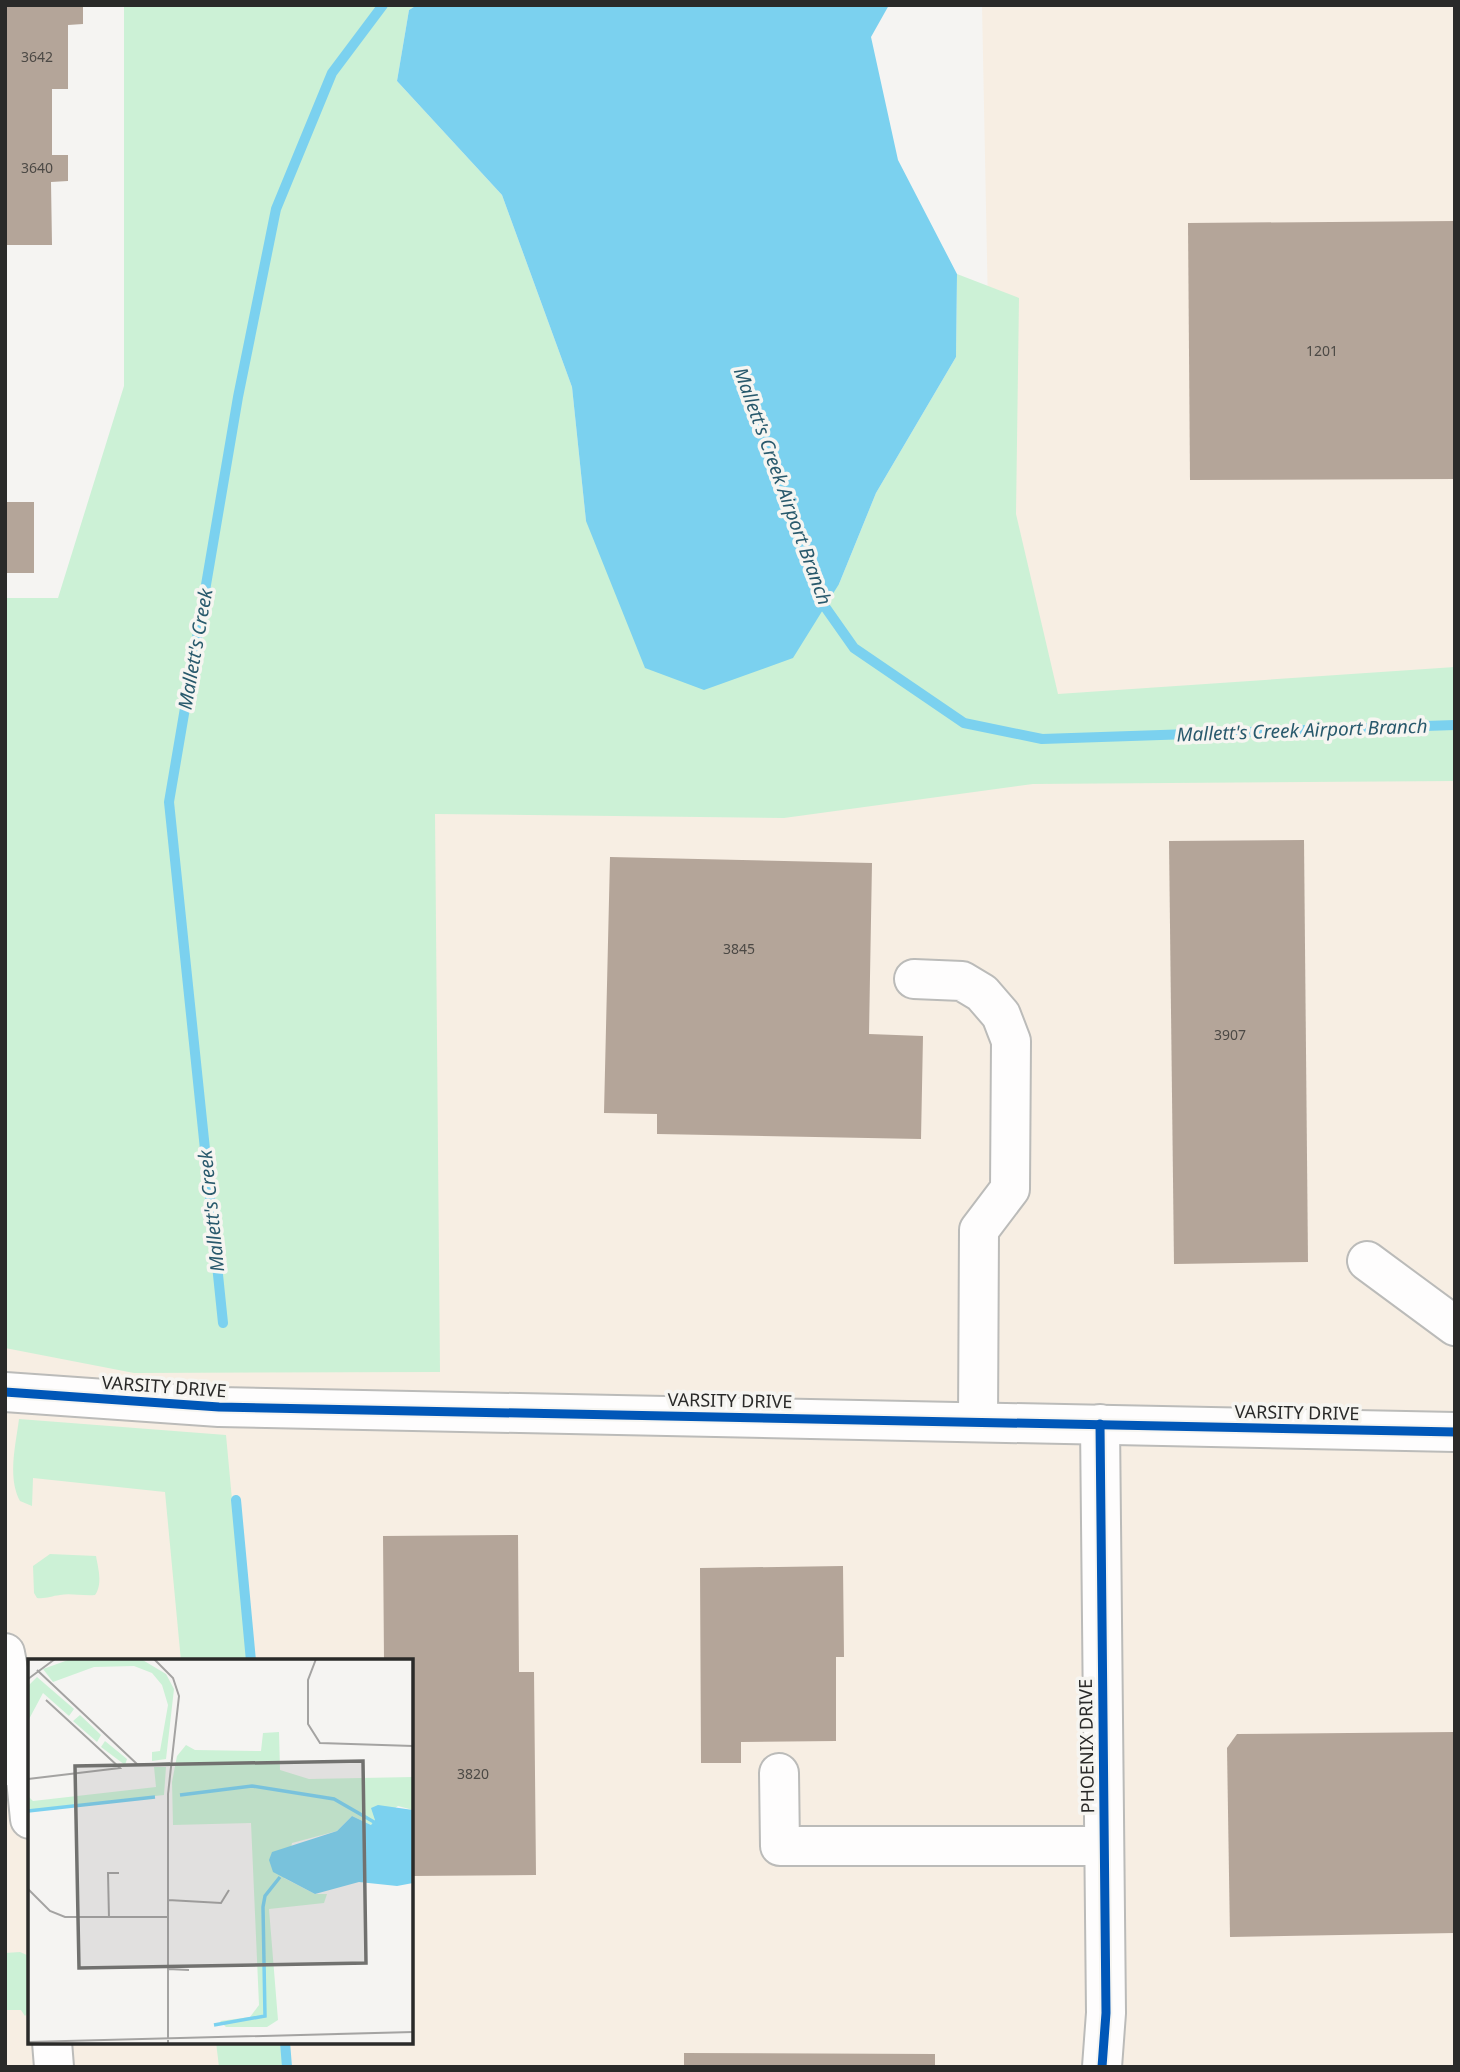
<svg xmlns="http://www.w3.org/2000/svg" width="1460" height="2072" font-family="'Noto Sans',sans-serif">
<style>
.industrial{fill:#f7eee3;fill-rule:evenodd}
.green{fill:#ccf1d6}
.water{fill:#7bd1ef}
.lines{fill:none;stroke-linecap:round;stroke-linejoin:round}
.stream{stroke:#7bd1ef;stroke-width:10}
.building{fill:#b4a599}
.minor-casing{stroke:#bbbbb9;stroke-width:42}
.minor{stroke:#fefdfd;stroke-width:38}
.cycleway-casing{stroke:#f6f5f1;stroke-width:13}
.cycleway{stroke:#0057b8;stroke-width:9}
.labels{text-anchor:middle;stroke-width:7;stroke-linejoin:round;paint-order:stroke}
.number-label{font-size:14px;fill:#4c4945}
.street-label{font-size:18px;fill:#2a2a29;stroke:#f6f5f1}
.water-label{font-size:19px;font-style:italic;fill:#28596c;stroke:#f6f5f1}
.inset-river{fill:none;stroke:#7bd1ef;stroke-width:3.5}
.inset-road{fill:none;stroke:#a4a3a2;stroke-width:2}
.view{fill:#71716f;fill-opacity:0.15;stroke:#71716f;stroke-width:3.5}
.inset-edge{fill:none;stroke:#2a2a29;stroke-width:3.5}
</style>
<rect width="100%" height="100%" fill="#f5f4f2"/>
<!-- industrial -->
<path class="industrial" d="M 982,5 L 1455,5 L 1455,2067 L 5,2067 L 5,759 L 997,764 ZM 30,1661 L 411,1661 L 411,2042 L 30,2042 Z"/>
<!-- green -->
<g class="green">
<polygon points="124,5 417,5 409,10 397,81 502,195 572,387 586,521 839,584 876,493 956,357 957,274 1019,298 1016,514 1058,694 1455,667 1455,781 1033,784 784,818 435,814 440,1372 134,1373 5,1348 5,598 58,598 124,386"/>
<path d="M 19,1419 L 226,1435 L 247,1661 L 181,1661 L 165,1492 L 33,1478 L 32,1506 L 20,1501 C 7,1477 16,1444 19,1419 Z"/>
<path d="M 50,1554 L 96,1556 C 98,1568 103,1584 95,1595 C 82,1596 70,1593 60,1595 C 51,1596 46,1599 37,1598 L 34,1593 L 33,1566 Z"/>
<polygon points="20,1952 29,1956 30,2010 25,2016 21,2010 5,2010 5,1953"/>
<polygon points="216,2042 282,2042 284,2067 219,2067"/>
</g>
<!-- water -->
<polygon class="water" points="417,5 889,5 871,37 898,160 957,274 956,357 876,493 839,584 793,658 704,690 645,668 586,521 572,387 502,195 397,81 409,10"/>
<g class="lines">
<!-- stream -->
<g class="stream">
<polyline points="820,594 823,604 854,648 964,723 1042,739 1455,725"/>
<polyline points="223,1323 169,802 238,397 276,209 332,73 383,5"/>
<polyline points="236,1500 251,1661"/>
<polyline points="285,2042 287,2067"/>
</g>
</g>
<!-- building -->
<g class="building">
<polygon points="5,5 83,5 83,24 68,25 68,89 52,89 52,155 68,155 68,181 51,182 52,245 5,245"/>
<polygon points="1455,221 1455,479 1190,480 1188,223"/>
<rect x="5" y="502" width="29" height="71"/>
<polygon points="1304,840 1308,1262 1174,1264 1169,841"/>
<polygon points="610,857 872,863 869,1034 923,1036 921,1139 657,1134 657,1114 604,1113"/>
<polygon points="518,1535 519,1672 534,1672 536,1875 411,1876 411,1661 384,1661 383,1536"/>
<polygon points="843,1566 844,1657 836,1657 836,1741 741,1742 741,1763 701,1763 700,1568"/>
<polygon points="1455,1732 1455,1933 1230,1937 1227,1748 1237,1734"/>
<polygon points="684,2053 935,2054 935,2067 684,2067"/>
</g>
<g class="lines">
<!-- minor casing -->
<g class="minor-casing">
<g id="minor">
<polyline points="914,979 962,981 982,993 1001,1015 1011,1041 1010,1189 979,1230 978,1422"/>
<polyline points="1367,1261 1455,1326"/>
<polyline points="5,1392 219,1407 1455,1432"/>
<polyline points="1100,1424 1106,2013 1102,2067"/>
<polyline points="5,1653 23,1749"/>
<polyline points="7,1766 23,1749 30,1819"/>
<polyline points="779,1773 780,1846 1104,1846"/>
<polyline points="52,2042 54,2067"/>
</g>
</g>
<!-- minor -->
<use href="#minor" class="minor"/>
<!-- cycleway casing -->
<g class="cycleway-casing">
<g id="cycleway">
<polyline points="5,1392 219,1407 1455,1432"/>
<polyline points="1100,1424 1106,2013 1102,2067"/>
</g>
</g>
<!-- cycleway -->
<use href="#cycleway" class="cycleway"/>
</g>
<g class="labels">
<!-- number labels -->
<g class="number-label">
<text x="37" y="62">3642</text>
<text x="37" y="173">3640</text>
<text x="1322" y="356">1201</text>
<text x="739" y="954">3845</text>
<text x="1230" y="1040">3907</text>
<text x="473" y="1779">3820</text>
</g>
<!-- street labels -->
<g class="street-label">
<text transform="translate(164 1387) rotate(4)" y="6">VARSITY DRIVE</text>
<text transform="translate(730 1401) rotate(1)" y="6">VARSITY DRIVE</text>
<text transform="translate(1297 1413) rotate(1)" y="6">VARSITY DRIVE</text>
<text transform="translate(1087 1746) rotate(-91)" y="6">PHOENIX DRIVE</text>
</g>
<!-- water labels -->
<g class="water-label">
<text transform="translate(783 486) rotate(70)" y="7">Mallett's Creek Airport Branch</text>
<text transform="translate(195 649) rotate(-80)" y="7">Mallett's Creek</text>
<text transform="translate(1302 730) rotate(-2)" y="7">Mallett's Creek Airport Branch</text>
<text transform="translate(211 1211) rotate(-96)" y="7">Mallett's Creek</text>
</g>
</g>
<!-- overview -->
<g transform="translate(28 1659)">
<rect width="385" height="385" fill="#f5f4f2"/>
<path d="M 113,0 L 138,15 L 146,30 L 138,100 L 124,102 L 124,93 L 132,92 L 140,46 L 134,26 L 124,14 L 106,7 L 66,8 L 25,23 L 15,10 L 40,1 ZM 9,18 L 46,50 L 41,57 L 15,34 L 0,62 L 0,27 ZM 52,56 L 73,76 L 69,83 L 45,62 ZM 251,73 L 252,111 L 281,120 L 385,118 L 385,151 L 370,147 L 343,166 L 324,157 L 309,172 L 264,184 L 256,219 L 287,235 L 299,235 L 296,244 L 241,250 L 250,361 L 239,368 L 198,368 L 192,362 L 222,358 L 231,346 L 223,164 L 145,166 L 144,123 L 149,97 L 158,86 L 167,91 L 233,92 L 235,74 ZM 77,82 L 99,100 L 97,106 L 73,88 ZM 126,108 L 138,108 L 136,136 L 0,151 L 0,137 L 5,142 L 128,128 Z" fill="#ccf1d6"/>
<path d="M 350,146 L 385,151 L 385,224 L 369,227 L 331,223 L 287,235 L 245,213 L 241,201 L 244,193 L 309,172 L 324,157 L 343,166 L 347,161 L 343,149 Z" fill="#7bd1ef"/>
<path class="inset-river" d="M 152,136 L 224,127 L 306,140 L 346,163M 0,152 L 127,138M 186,366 L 237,357 L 235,248 L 237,237 L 252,218"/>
<path class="inset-road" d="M 126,0 L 145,19 L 151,37 L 140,135 L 140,385M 288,0 L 280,21 L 280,65 L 292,84 L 385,87M 9,11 L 110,106 L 142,104M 0,20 L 27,0M 0,120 L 92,109 L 18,41M 0,230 L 22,252 L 37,258 L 140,258M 140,241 L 193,244 L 201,231M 81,259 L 80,214 L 91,214M 140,310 L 161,311M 0,383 L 385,373"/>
<path class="view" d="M 335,102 L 338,304 L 51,309 L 47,107 Z"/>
<rect width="385" height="385" class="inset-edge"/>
</g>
<!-- border -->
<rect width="1460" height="2072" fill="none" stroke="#2a2a29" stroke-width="14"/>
</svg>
